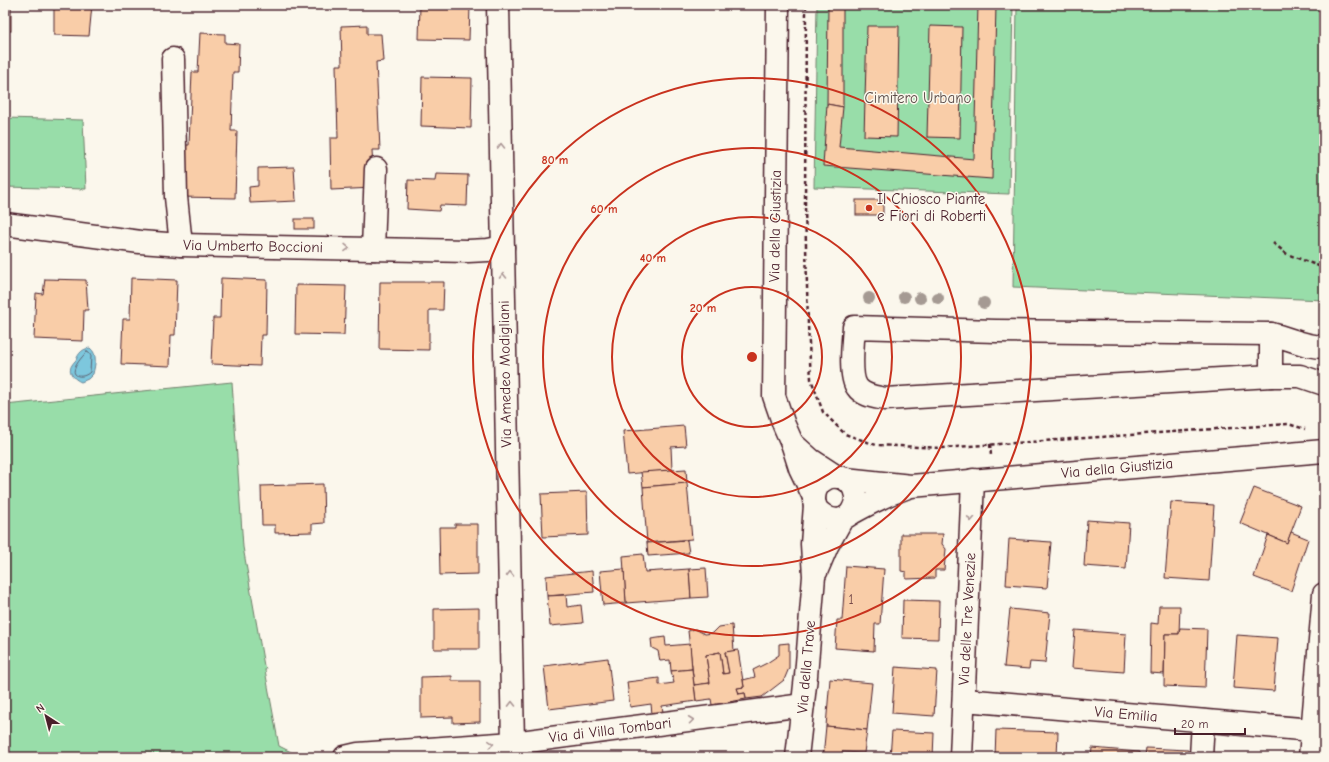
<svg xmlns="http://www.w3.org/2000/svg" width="1329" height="762" font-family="'Comic Neue',sans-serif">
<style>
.green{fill:#98dda9;stroke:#717e6a}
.water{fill:#7dc7dd;stroke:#698496}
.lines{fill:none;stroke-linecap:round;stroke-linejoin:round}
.shore{stroke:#5e6272;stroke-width:1}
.building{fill:#f9cda8;stroke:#4a1f2b}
.minor-casing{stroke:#4a1f2b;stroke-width:25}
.path{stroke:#4a1f2b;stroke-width:2.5;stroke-dasharray:4 3;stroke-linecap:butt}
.minor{stroke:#fbf7ec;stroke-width:22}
.tree{fill:#a59a93}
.oneway{stroke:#ab9695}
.ring{fill:none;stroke:#c8321e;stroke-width:2}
.poi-dot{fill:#c8321e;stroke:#fbf7ec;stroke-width:1.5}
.labels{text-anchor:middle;stroke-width:3;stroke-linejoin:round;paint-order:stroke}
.number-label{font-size:13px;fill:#764a4a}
.park-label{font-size:15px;fill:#5e4e4a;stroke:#fbf7ec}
.poi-label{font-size:15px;fill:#4a1f2b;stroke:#fbf7ec;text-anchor:start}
.street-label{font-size:15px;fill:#4a1f2b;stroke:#fbf7ec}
.centre{fill:#c8321e;stroke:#fbf7ec;stroke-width:2}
.ring-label{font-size:12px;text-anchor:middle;font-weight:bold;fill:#c8321e;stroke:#fbf7ec;stroke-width:3;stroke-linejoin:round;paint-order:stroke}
</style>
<rect width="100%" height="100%" fill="#fbf7ec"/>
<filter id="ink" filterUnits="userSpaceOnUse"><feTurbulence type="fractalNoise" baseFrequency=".025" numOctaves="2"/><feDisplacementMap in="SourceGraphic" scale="8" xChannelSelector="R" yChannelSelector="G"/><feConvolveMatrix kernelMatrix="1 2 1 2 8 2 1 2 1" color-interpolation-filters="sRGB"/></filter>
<g filter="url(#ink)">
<!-- green -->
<g class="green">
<polygon points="817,5 1013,5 1009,194 814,187"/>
<polygon points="1017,5 1324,5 1324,300 1013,287"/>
<polygon points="5,118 83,120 86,189 5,187"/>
<polygon points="232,382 243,547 264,666 266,668 265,670 279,746 301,757 5,757 5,405"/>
</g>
<!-- water -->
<path class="water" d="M 90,348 C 98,354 95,365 93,374 L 88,379 L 81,382 C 74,379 67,372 72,365 C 73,363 75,361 76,360 C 79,353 82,349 90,348 Z"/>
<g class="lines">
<!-- shore -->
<path class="shore" d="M 87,352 L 89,353 L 91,356 L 90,372 C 83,379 71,377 75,368 C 76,364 84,354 87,352 Z"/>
</g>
<!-- building -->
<g class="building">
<rect x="5" y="5" width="6" height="26"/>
<polygon points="54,5 92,5 89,36 54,35"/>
<polygon points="420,5 470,5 469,40 419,39"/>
<polygon points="828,5 843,5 843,107 827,104"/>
<polygon points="978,5 996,5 992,179 823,166 827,104 843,107 839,147 974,159"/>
<polygon points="367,25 367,34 381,34 383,61 376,62 380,150 372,150 374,188 331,190 330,138 338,138 336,65 342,65 341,26"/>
<polygon points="867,26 899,26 897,137 864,136"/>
<polygon points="930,26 962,27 960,138 927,137"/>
<polygon points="200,33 225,34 225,43 239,44 238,72 233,72 231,131 237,131 235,198 179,197 180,145 189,145 192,72 198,72"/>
<polygon points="422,77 472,78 471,128 421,126"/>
<polygon points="294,167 296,201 250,203 249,187 258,186 258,168"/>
<polygon points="436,174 468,175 467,206 440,205 439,211 407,209 408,180 435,181"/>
<rect x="856" y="200" width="27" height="15"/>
<rect x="295" y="219" width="19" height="10"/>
<polygon points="131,278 177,280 175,335 171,335 170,366 121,364 123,319 130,319"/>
<polygon points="221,278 267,280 266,335 261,335 260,366 211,364 213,318 220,318"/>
<polygon points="45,279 86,280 88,310 84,310 83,341 34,339 36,293 43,294"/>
<polygon points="380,282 444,282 443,310 429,310 429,350 379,349"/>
<polygon points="296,285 346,286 344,335 295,334"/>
<polygon points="684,426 686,446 671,447 672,470 627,474 623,431"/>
<polygon points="686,469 687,483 643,487 641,472"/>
<polygon points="687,483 692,539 647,543 643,487"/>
<polygon points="323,484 324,523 312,524 312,532 275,533 275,525 262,525 261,486"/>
<polygon points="1254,488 1301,506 1287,543 1240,523"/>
<polygon points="587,492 588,535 543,537 541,494"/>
<polygon points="1171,502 1214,505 1209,581 1165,578"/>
<polygon points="1087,520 1129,523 1126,569 1084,566"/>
<polygon points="455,524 478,524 478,574 440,575 439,527 455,527"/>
<polygon points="1291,532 1308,539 1291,591 1254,577 1268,535 1287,543"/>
<polygon points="901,534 943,534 942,544 946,549 944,570 935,570 935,578 906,579 906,572 901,571"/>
<polygon points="1009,539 1051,542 1047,588 1006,585"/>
<polygon points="687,540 689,553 648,556 647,543"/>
<polygon points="643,554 645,572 689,569 691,598 626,603 623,556"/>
<polygon points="846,566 884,569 880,624 875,624 874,651 835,648 837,620 842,620"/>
<polygon points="706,568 708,597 691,598 689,569"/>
<polygon points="624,569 626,603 603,605 600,571"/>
<polygon points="592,571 594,592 547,596 546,576"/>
<polygon points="566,595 567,607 581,605 583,623 550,626 547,596"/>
<polygon points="903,600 939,601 938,639 902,638"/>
<polygon points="1159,606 1180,606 1179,634 1165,634 1164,674 1150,673 1151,623 1158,624"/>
<polygon points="479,608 479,649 434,649 434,609"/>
<polygon points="1010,609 1050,613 1045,663 1030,662 1029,669 1004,667"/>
<polygon points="732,625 734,651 725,652 729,673 723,674 720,652 706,655 710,683 694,685 688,631 695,629 705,634 713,633 719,627"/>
<polygon points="1180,628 1207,629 1205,688 1164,686 1165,634 1179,634"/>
<polygon points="1075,630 1126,634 1124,672 1072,668"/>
<polygon points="1237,635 1278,638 1274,691 1233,688"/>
<polygon points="665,637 666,646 690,644 692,669 671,671 670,660 660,661 658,651 652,648 651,639"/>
<polygon points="789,643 789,668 784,680 762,697 746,699 745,693 739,694 737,688 744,687 743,680 755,677 753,670 767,663 779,655 779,644"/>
<polygon points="738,650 744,687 737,688 739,694 745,693 746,699 712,705 711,699 696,701 694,685 710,683 706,655 720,652 723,674 729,673 725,652"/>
<polygon points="608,658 613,701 549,709 544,666"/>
<polygon points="895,667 937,670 934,716 892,713"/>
<polygon points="692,669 696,701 662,706 663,712 652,714 651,704 630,707 627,682 659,678 659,685 674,683 671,671"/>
<polygon points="452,676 452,681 480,681 480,722 453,723 453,717 421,718 421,677"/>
<polygon points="830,679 872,683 867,730 826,726"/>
<polygon points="826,726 867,730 864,753 842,752 842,757 823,757"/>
<polygon points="996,730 1058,732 1057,757 995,757"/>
<polygon points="892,731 934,733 933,757 890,757"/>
<polygon points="1092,748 1139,752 1139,757 1091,757"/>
<polygon points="1146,748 1188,750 1188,757 1145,757"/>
</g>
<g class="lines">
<!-- minor casing -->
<g class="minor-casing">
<g id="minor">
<polyline points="498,5 513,743"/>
<polyline points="778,5 774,396 784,425 792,443 800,468 814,497"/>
<polyline points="173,59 176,197 181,245"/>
<polyline points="5,224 140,242 181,245 468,251 488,250 503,247"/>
<polyline points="373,249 376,169"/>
<path d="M 1324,347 C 1305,347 1289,338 1271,334 L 996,331 L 854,327 C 853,341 849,376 857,387 C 863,396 876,397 885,399 L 1271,376 L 1300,376 L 1324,384"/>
<polyline points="1271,376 1271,334"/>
<polyline points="792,443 811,460 837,477"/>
<polyline points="845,479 911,486 1324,451"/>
<path d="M 850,514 C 868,490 841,465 821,482 C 817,486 814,493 814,499 C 814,505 817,511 822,514 C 828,519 835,521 842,519 C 845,518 849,515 852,513 C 861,508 870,503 879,499 C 888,494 898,491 908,487"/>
<polyline points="816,572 827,546 842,519"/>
<polyline points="964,700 1324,731"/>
<polyline points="345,757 358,754 513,743 803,705"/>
<polyline points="797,757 806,676 814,576 812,544 815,505"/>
<polyline points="961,757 973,480"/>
<polyline points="1201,757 1203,721"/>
<polyline points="1310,757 1324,594"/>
</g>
</g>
<!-- path -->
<g class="path">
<polyline points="806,5 805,206 808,325 811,379 823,412 845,434 876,445 942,448 1288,424 1305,429"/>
<polyline points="1273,243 1287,254 1324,268"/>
<polyline points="990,444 991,456"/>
</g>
<!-- minor -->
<use href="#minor" class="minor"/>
</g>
<!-- trees -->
<g class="tree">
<circle cx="904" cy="297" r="6"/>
<circle cx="869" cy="298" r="6"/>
<circle cx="920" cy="298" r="6"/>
<circle cx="938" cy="298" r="6"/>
<circle cx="984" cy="303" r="6"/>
</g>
<!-- one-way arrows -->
<defs><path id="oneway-chevron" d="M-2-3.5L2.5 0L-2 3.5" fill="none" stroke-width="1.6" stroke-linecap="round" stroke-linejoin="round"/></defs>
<g class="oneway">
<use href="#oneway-chevron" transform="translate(501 146) rotate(-91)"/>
<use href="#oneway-chevron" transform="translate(347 248) rotate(1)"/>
<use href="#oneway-chevron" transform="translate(503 276) rotate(-91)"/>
<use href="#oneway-chevron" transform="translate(971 519) rotate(93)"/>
<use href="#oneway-chevron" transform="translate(510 574) rotate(-91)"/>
<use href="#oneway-chevron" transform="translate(512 704) rotate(-91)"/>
<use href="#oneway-chevron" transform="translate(691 720) rotate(-7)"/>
<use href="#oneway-chevron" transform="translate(491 744) rotate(-4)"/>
</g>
</g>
<!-- distance rings -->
<g class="ring">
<circle cx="752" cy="357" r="70"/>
<circle cx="752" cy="357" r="140"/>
<circle cx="752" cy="357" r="209"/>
<circle cx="752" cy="357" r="279"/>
</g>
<!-- markers -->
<circle class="poi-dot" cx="869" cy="208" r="4"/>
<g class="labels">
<!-- number labels -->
<g class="number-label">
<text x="851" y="604">1</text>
</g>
<!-- park labels -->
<g class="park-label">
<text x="918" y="103">Cimitero Urbano</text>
</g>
<!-- poi labels -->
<g class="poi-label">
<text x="877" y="204">Il Chiosco Piante<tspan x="877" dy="17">e Fiori di Roberti</tspan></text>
</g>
<!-- street labels -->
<g class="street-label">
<text transform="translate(775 226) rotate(-89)" y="5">Via della Giustizia</text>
<text transform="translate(253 246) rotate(1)" y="5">Via Umberto Boccioni</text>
<text transform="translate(505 374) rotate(-91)" y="5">Via Amedeo Modigliani</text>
<text transform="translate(1117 468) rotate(-5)" y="5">Via della Giustizia</text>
<text transform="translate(967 619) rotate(-87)" y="5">Via delle Tre Venezie</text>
<text transform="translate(806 667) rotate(-85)" y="5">Via della Trave</text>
<text transform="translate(1126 714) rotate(5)" y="5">Via Emilia</text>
<text transform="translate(610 730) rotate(-7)" y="5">Via di Villa Tombari</text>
</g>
</g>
<circle cx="752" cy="357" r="6" class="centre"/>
<g class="ring-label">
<text x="555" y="164">80 m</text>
<text x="604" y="213">60 m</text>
<text x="653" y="262">40 m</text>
<text x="703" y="312">20 m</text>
</g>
<!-- margin -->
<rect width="1329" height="762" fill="none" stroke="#fbf7ec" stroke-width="20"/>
<rect x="10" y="10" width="1309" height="742" fill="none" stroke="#4a1f2b" stroke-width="1.5" filter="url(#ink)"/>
<!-- north arrow -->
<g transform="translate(46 716) rotate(324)" stroke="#fbf7ec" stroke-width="3" paint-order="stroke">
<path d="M0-3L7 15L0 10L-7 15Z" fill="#4a1f2b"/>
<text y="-6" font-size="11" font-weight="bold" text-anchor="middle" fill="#4a1f2b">N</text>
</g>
<!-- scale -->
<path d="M1175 728v6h70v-6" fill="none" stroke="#4a1f2b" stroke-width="2"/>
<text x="1181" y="728" font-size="12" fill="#4a1f2b" stroke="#fbf7ec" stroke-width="3" paint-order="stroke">20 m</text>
</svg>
